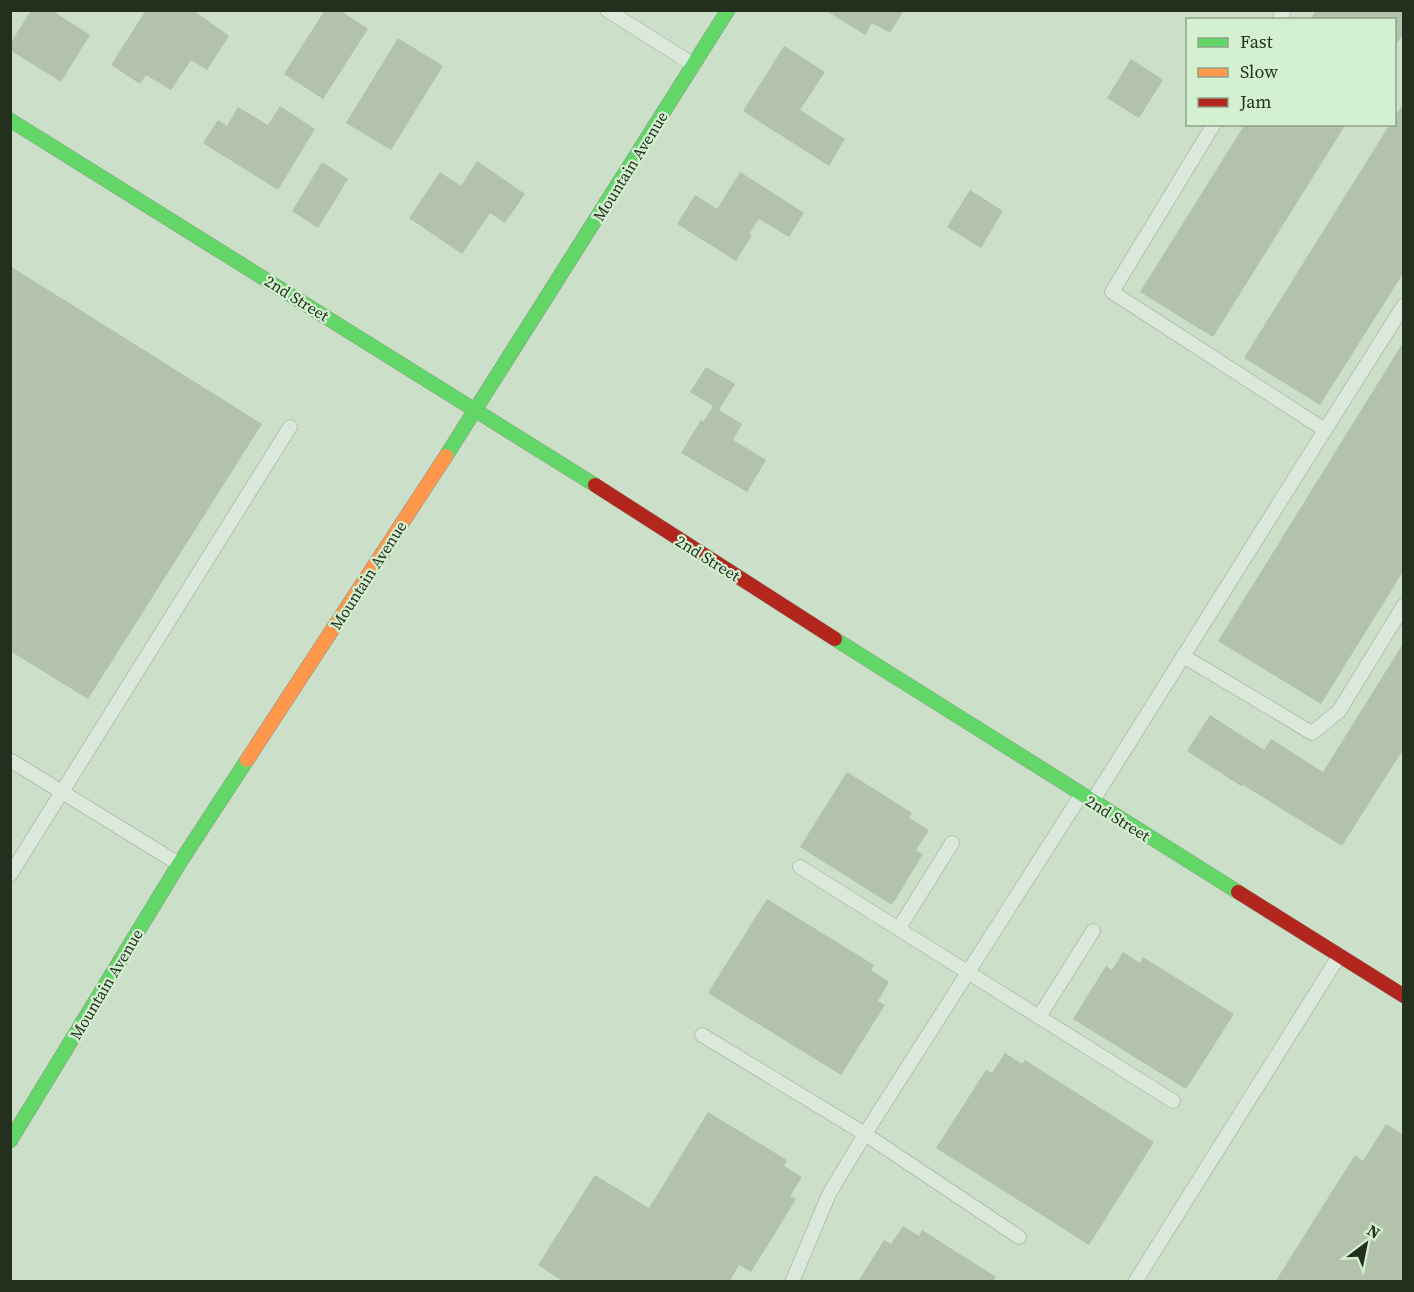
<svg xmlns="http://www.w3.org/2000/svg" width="1414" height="1292" font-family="'Source Serif 4',serif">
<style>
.building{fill:#b2c2ab}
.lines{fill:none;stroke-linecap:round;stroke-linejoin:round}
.lane-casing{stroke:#96a493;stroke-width:15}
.fast-casing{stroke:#869383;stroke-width:15}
.slow-casing{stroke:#869383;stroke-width:15}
.jam-casing{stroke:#869383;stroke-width:15}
.lane{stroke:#dce8db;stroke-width:14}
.fast{stroke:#63d668;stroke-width:14}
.slow{stroke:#ff974d;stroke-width:14}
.jam{stroke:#b3261e;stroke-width:14}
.labels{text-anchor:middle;stroke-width:4.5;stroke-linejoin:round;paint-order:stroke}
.street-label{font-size:16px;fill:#23301d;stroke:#d3f0d0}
</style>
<rect width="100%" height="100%" fill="#ccdfc9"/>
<!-- building -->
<g class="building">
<polygon points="31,10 51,10 90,35 61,82 10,50 10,44"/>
<polygon points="146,10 193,10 229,36 207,70 191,60 171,90 146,75 140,84 111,65"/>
<polygon points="325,10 340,10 368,29 323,99 284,74"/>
<polygon points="825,10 904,10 890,33 872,23 865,35"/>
<polygon points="1316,10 1404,10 1404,33 1394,47 1394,20 1310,20"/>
<polygon points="398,38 443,66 391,150 346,123"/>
<polygon points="784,46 825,72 800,110 845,139 829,166 743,111"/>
<polygon points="1131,59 1163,80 1139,118 1107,98"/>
<polygon points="1404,103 1404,272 1320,405 1244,358 1390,124 1394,124 1394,118"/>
<polygon points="280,106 315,129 278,190 203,143 218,120 227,126 238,107 268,125"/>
<polygon points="1245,124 1346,124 1213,337 1140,292"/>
<polygon points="477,161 525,194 505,223 490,213 462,254 409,218 440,172 461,186"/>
<polygon points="322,162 348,179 318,228 292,211"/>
<polygon points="740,172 804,213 789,237 759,219 749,234 752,235 736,261 677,224 695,195 717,209"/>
<polygon points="970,190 1003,211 981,248 947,227"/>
<polygon points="10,266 262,424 88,699 10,651"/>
<polygon points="1404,341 1404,570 1321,704 1218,641"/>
<polygon points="706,367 735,384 719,410 742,424 733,440 766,460 747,492 681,453 701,420 703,422 713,406 690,392"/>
<polygon points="1404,642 1404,748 1342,846 1243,785 1241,786 1187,751 1210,715 1264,750 1271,739 1323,772"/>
<polygon points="847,772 912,813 909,818 929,830 916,850 923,854 892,905 800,847"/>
<polygon points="767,899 874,965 871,970 889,982 878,1001 885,1005 841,1075 708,993"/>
<polygon points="1123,952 1140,963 1143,957 1234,1014 1186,1089 1073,1019 1106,966 1112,970"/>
<polygon points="1005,1053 1022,1064 1025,1060 1154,1142 1089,1245 936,1148 986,1070 992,1073"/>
<polygon points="708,1112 787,1160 784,1166 802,1177 790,1196 796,1199 751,1272 739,1265 729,1282 564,1282 538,1265 595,1175 649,1208"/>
<polygon points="1386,1124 1404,1135 1404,1282 1275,1282 1355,1155 1363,1161"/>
<polygon points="903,1226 919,1236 922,1230 996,1277 993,1282 858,1282 884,1240 891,1244"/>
</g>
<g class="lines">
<!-- lane casing -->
<g class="lane-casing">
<g id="lane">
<polyline points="607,10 694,65"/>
<polyline points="1279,20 1284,10"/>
<polyline points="1214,124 1112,292 1325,430 1404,305"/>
<polyline points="1183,656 1312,733 1339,711 1404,605"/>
<polyline points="10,760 179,864"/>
<polyline points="1092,802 1325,430"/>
<polyline points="800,867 1173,1101"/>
<polyline points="10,875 290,427"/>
<polyline points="899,928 952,843"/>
<polyline points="1039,1017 1093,931"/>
<polyline points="702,1035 865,1134 1019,1237"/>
<polyline points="792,1282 829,1194 865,1134 1081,795"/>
<polyline points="1135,1282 1339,956"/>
</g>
</g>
<!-- fast casing -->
<g class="fast-casing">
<g id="fast">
<polyline points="10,120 595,485"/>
<polyline points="446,456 728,10"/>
<polyline points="835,639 1238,892"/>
<polyline points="10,1141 179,864 247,760"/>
</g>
</g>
<!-- slow casing -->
<g class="slow-casing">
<polyline id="slow" points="247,760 446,456"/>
</g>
<!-- jam casing -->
<g class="jam-casing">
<g id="jam">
<polyline points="595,485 835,639"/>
<polyline points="1238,892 1404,996"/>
</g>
</g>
<!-- lane -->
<use href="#lane" class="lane"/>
<!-- fast -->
<use href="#fast" class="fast"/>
<!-- slow -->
<use href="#slow" class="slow"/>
<!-- jam -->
<use href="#jam" class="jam"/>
</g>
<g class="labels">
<!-- street labels -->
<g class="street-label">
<text transform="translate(630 166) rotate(-58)" y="6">Mountain Avenue</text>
<text transform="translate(297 298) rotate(32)" y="6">2nd Street</text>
<text transform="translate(708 558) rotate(32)" y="6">2nd Street</text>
<text transform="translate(368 575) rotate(-57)" y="6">Mountain Avenue</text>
<text transform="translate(1118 818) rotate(32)" y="6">2nd Street</text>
<text transform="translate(106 984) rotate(-59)" y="6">Mountain Avenue</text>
</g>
</g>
<!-- border -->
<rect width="1414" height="1292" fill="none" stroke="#23301d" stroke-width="24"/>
<!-- legend -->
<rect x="1186" y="18" width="210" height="108" fill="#d3f0d0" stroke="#8da388" stroke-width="1.5"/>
<rect x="1198" y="38" width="30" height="9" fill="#63d668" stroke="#8da388" stroke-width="1.5"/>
<text x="1240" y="48" font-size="18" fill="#23301d">Fast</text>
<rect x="1198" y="68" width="30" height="9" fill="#ff974d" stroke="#8da388" stroke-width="1.5"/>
<text x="1240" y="78" font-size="18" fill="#23301d">Slow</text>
<rect x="1198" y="98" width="30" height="9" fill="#b3261e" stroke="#8da388" stroke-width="1.5"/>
<text x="1240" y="108" font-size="18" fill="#23301d">Jam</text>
<!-- north arrow -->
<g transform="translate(1366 1244) rotate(32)" stroke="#d3f0d0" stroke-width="4.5" paint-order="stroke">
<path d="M0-4.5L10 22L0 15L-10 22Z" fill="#23301d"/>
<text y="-9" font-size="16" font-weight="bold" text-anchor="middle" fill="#23301d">N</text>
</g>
</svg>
